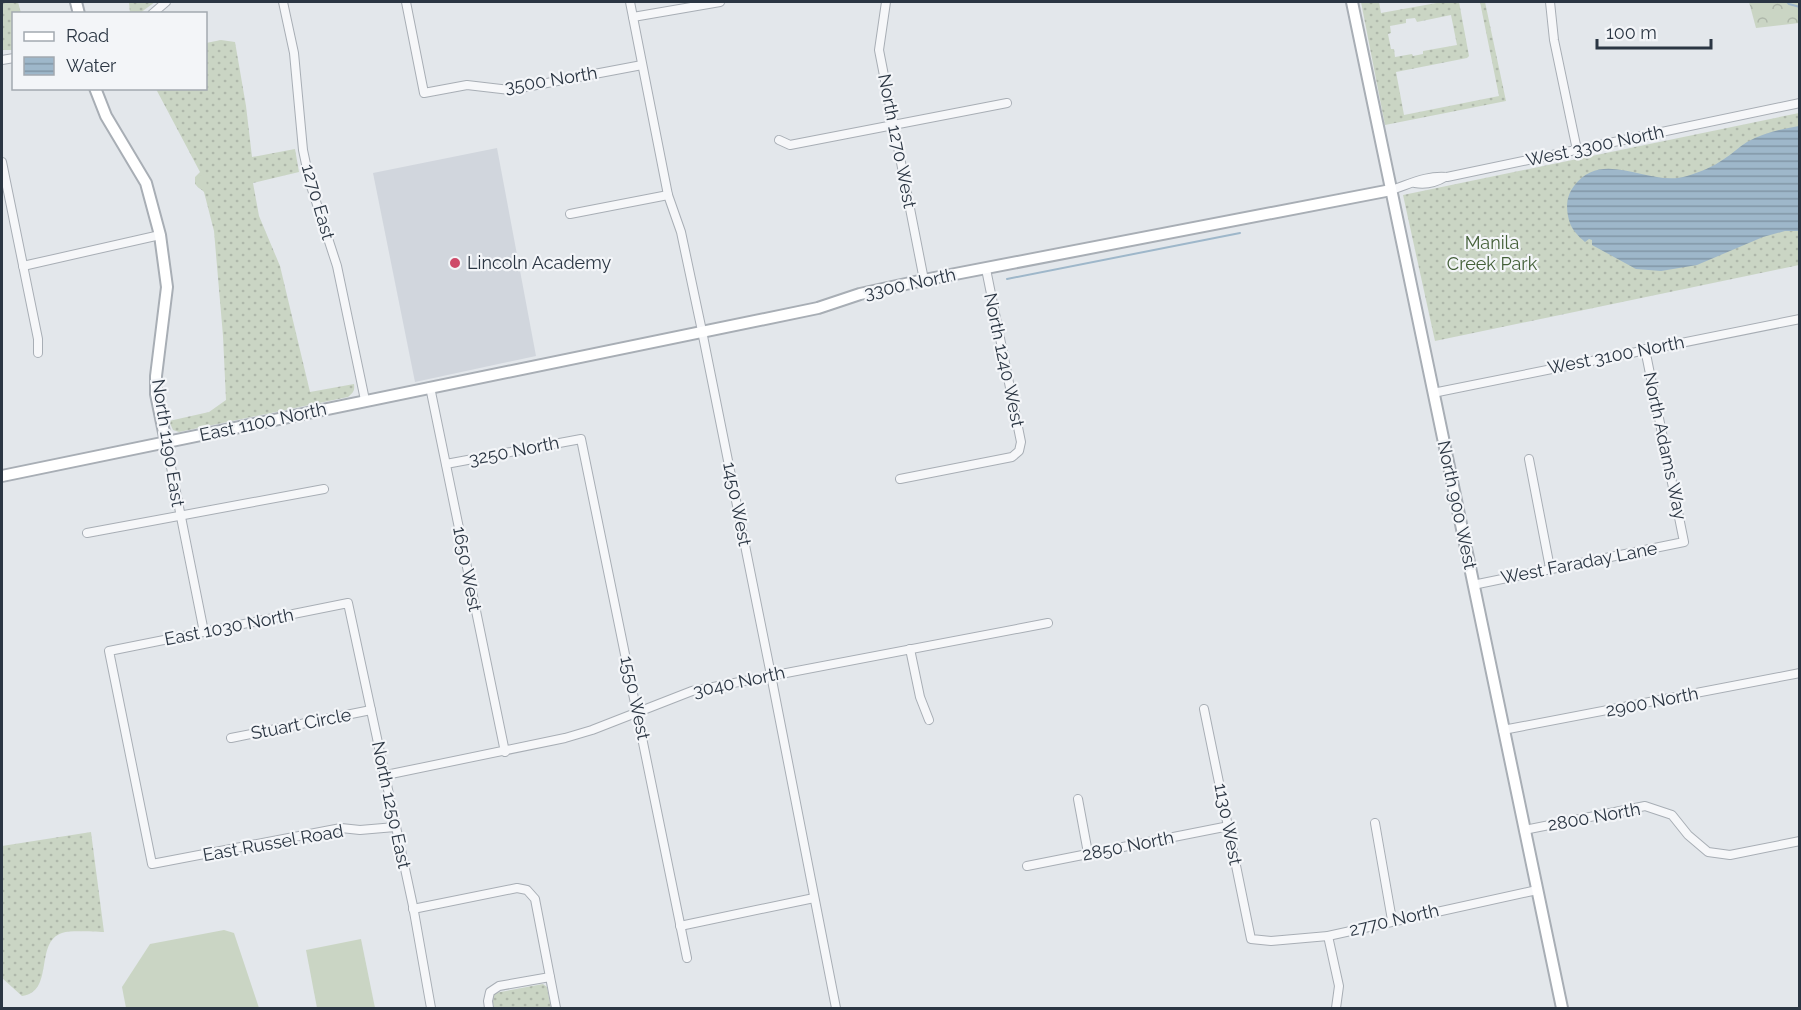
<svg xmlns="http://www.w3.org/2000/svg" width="1801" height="1010" font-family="Raleway,sans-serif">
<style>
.built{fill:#d1d6dd}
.grass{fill:url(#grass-dots);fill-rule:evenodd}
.forest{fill:url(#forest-crowns)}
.pitch{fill:#cad5c4}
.water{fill:url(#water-rules)}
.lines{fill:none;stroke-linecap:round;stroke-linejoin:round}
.stream{stroke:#9eb7ca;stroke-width:2}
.street-casing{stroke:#a8aeb5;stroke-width:10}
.secondary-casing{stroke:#a8aeb5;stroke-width:14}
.street{stroke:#f6f7f9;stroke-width:8}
.secondary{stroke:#fff;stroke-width:10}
.poi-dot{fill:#ce4a69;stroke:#f3f5f8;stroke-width:2}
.labels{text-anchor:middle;stroke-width:4.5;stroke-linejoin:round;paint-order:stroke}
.street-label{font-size:18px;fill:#2b3643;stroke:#f3f5f8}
.park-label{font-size:18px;fill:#435f38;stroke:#f3f5f8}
.poi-label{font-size:18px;fill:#2b3643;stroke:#f3f5f8;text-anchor:start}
</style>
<defs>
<pattern id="grass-dots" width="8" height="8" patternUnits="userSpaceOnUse" patternTransform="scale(1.5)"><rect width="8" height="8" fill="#cad5c4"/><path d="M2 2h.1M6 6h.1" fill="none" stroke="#aeb7aa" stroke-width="1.8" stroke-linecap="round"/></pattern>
<pattern id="forest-crowns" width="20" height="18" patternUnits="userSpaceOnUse" patternTransform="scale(1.5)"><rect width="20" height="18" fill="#cad5c4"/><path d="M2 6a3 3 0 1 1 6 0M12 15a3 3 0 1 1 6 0" fill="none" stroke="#aeb7aa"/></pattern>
<pattern id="water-rules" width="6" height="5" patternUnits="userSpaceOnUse" patternTransform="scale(1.5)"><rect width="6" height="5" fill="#9eb7ca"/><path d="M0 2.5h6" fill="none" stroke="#8196a6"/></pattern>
</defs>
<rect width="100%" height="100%" fill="#e3e7eb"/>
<!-- built -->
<polygon class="built" points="497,148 536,356 415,382 373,173"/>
<!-- grass -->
<g class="grass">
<polygon points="2,2 18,2 21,13 14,14 13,50 2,50"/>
<polygon points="129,2 155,2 140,13 130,13"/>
<path d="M 1361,2 L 1379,2 L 1381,13 L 1442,2 L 1459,2 L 1469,56 L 1467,58 L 1396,72 L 1404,115 L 1499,96 L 1480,2 L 1485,2 L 1506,101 L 1385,125 ZM 1451,15 L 1457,45 L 1423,51 L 1423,54 L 1413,56 L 1412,54 L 1395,57 L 1394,49 L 1391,49 L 1388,34 L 1391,33 L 1390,26 L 1406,23 L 1406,19 L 1415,18 L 1417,22 Z"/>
<path d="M 221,40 L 235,42 L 246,106 L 252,157 L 295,149 L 299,172 L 253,183 L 259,216 L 280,266 L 310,392 L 354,384 C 355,391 353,393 348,397 L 179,432 L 173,430 L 169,421 L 209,412 L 226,400 L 223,336 L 214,231 L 204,192 L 195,184 L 195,177 L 200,172 L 156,89 L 206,88 L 206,43 Z"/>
<polygon points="1799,113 1799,265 1435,341 1403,195"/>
<path d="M 91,832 L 104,932 C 93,932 72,930 62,933 C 34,942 55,992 22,996 L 2,978 L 2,846 Z"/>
<polygon points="543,984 547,987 551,1008 494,1008 492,999 495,993"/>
</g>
<!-- forest -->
<polygon class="forest" points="1749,2 1799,2 1799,23 1756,28"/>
<!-- pitch -->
<g class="pitch">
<path d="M 206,174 L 207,190 C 201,190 196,188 195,181 L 198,176 Z"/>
<polygon points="224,930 234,933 259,1008 126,1008 122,987 150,944"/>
<polygon points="361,939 375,1008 317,1008 306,950"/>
</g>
<!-- water -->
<path class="water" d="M 1799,126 L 1799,231 L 1785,231 L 1763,237 L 1697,265 L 1661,271 L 1636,269 L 1592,245 L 1592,240 L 1589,239 L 1585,242 C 1577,235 1570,228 1568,216 C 1566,205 1567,195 1574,186 C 1603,147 1649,188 1687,176 C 1700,172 1713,167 1724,159 C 1732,154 1739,147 1747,142 C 1763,133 1781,129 1799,126 Z"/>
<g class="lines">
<!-- stream -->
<g class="stream">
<polyline points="1787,2 1789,4 1800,7"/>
<polyline points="1007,279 1240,233"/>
</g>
<!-- street casing -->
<g class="street-casing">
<g id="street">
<polyline points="283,2 294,53 303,150 310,183 337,266 365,400"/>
<polyline points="406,2 424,93 467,85 510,90 642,65"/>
<polyline points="630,2 668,195 681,232 702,331 771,675 836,1008"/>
<polyline points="886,2 879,50 924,280"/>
<polyline points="1550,2 1554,40 1577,150"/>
<polyline points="152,14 166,2"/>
<polyline points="633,17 720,2"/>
<polyline points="2,60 14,58"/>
<polyline points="779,140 790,145 1007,103"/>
<polyline points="2,162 38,339 38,353"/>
<path d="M 1415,183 C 1426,185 1435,183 1445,177"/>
<path d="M 1391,190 C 1410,184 1427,175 1447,177 L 1800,103"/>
<polyline points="570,214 668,195"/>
<polyline points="23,266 160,235"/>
<polyline points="430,387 505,752"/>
<polyline points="1433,393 1800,319"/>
<polyline points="166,442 204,632"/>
<polyline points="1529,459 1550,568"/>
<polyline points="446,464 581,439 687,958"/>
<polyline points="900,479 1012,457 1019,451 1021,442 986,269"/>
<polyline points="87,533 324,489"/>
<polyline points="1473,585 1684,542 1645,349"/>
<polyline points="910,649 920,697 929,720"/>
<polyline points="1204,709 1251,939 1271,941 1328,936 1537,890"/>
<polyline points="1503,730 1800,673"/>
<polyline points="231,738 371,710"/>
<polyline points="386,775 565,738 592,730 692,691 1048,623"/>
<polyline points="1078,799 1088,853"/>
<polyline points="1375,823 1392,920"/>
<polyline points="395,827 360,830 341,828 152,864 109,651 348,603 413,906 431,1008"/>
<polyline points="1524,830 1645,806 1672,815 1688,835 1708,852 1730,855 1800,841"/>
<polyline points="1027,866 1229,826"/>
<polyline points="413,909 517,888 527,890 535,899 556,1008"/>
<polyline points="680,926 814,898"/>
<polyline points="1328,936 1339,986 1336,1008"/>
<polyline points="489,1008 488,1001 490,992 499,986 550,977"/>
</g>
</g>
<!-- secondary casing -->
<g class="secondary-casing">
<g id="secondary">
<polyline points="76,2 79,14"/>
<polyline points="1352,2 1562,1008"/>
<polyline points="95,88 106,116 146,183 160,235 167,287 156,376 156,394 166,442"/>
<polyline points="2,476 818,308 860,294 924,280 1391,190"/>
</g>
</g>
<!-- street -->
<use href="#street" class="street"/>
<!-- secondary -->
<use href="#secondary" class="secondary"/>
</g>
<!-- markers -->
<circle class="poi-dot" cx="455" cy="263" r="6"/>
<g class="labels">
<!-- street labels -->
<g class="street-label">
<text transform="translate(551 80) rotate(-9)" y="6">3500 North</text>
<text transform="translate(897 141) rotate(79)" y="6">North 1270 West</text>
<text transform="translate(1595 146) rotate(-12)" y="6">West 3300 North</text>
<text transform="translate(318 202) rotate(74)" y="6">1270 East</text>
<text transform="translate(910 284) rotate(-12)" y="6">3300 North</text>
<text transform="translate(1616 355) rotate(-11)" y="6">West 3100 North</text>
<text transform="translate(1004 360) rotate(78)" y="6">North 1240 West</text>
<text transform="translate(263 422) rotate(-12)" y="6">East 1100 North</text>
<text transform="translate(168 443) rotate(81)" y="6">North 1190 East</text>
<text transform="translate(1665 446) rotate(78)" y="6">North Adams Way</text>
<text transform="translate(514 451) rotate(-11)" y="6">3250 North</text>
<text transform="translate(737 504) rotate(79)" y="6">1450 West</text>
<text transform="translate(1457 505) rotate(78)" y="6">North 900 West</text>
<text transform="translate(1579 563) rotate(-11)" y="6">West Faraday Lane</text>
<text transform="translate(467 569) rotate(79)" y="6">1650 West</text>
<text transform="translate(229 627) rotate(-11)" y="6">East 1030 North</text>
<text transform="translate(739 682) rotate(-12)" y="6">3040 North</text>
<text transform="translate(635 698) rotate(78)" y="6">1550 West</text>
<text transform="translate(1652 702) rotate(-11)" y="6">2900 North</text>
<text transform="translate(301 724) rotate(-11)" y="6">Stuart Circle</text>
<text transform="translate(391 805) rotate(78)" y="6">North 1250 East</text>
<text transform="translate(1594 817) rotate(-10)" y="6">2800 North</text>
<text transform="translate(1228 824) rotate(79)" y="6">1130 West</text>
<text transform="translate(273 843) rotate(-10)" y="6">East Russel Road</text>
<text transform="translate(1128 846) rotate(-11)" y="6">2850 North</text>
<text transform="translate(1394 920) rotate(-13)" y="6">2770 North</text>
</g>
<!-- park labels -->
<g class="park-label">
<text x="1492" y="249">Manila<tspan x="1492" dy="21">Creek Park</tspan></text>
</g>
<!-- poi labels -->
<g class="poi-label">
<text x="467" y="269">Lincoln Academy</text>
</g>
</g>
<!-- border -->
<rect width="1801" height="1010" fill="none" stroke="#2b3643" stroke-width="6"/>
<!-- legend -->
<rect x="12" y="12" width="195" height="78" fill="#f3f5f8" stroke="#a3a9b0" stroke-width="1.5"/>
<rect x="24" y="32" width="30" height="9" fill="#ffffff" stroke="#a3a9b0" stroke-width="1.5"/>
<text x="66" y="42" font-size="18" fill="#2b3643">Road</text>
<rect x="24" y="57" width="30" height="18" fill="url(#water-rules)" stroke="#a3a9b0" stroke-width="1.5"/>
<text x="66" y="72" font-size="18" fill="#2b3643">Water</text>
<!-- scale -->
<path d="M1597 39v9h114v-9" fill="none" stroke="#2b3643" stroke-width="3"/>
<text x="1606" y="39" font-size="18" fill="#2b3643" stroke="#f3f5f8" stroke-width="4.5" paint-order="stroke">100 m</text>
</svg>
